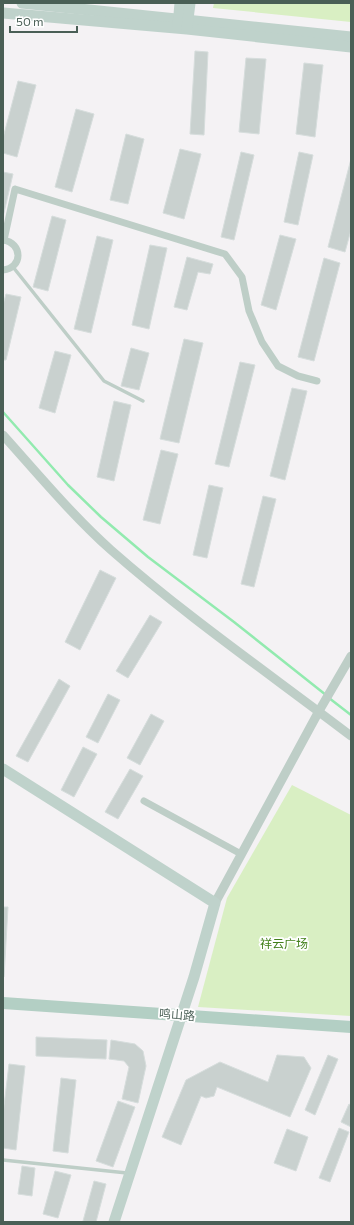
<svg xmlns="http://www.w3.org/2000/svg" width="354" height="1225" font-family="Commissioner,'Noto Sans SC',sans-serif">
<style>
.green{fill:#d9efc3}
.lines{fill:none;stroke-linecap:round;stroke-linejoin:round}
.stream{stroke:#92eaaf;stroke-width:2.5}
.building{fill:#c9d1cf;stroke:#d6dddc}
.service{stroke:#becec7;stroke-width:3.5}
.minor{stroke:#becec7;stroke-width:7}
.tertiary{stroke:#becec7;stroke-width:9}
.secondary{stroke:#bfd2cb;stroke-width:11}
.primary{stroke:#b3cfc4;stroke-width:12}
.labels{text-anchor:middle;stroke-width:3.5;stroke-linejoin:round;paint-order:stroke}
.park-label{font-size:12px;fill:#42801b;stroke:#fff}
.street-label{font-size:12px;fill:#4a5f56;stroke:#fff}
</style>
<rect width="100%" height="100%" fill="#f4f2f4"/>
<!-- green -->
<g class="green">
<polygon points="214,3 351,3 351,22 213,8"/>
<polygon points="292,785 351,815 351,1016 198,1007 227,898"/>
</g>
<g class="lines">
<!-- stream -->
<g class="stream">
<polyline points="3,412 68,485 101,517 148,557 234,622 326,695"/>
<polyline points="329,698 351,715"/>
</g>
</g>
<!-- building -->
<g class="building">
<polygon points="195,51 208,52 204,135 190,134"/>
<polygon points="246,58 266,59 259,134 239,132"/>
<polygon points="304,63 323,65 315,137 296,134"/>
<polygon points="18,81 36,85 17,157 3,153 3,138"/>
<polygon points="76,109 94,114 72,192 55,187"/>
<polygon points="126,134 144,139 128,204 110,200"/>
<polygon points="180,149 201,154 184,219 163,213"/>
<polygon points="241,152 254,155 234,240 221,237"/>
<polygon points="299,152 313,155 298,225 284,222"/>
<polygon points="351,159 351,230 345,252 328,247"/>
<polygon points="3,172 13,174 3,217"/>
<polygon points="52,216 66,220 48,291 33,287"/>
<polygon points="280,235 296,239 276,310 261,305"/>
<polygon points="97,236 113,240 91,333 74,329"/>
<polygon points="150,245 167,248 149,329 132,325"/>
<polygon points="187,257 213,264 210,274 198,272 187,310 174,307"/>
<polygon points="324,258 340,263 314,361 298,357"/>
<polygon points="6,294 21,297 6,360 3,360 3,305"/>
<polygon points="184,339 203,343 179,443 160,439"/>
<polygon points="131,348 149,353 139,390 121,386"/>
<polygon points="55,351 71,355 55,413 39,408"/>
<polygon points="240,362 255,365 229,467 215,464"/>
<polygon points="292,388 307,391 285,480 270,476"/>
<polygon points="114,401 131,405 114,481 97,477"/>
<polygon points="161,450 178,454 160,524 143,520"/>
<polygon points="209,485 223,488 207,558 193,555"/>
<polygon points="263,496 276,499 254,587 241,584"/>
<polygon points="100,570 116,578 80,650 65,642"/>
<polygon points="150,615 162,622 128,678 116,671"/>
<polygon points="59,679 70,686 28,762 16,756"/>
<polygon points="108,694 120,700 98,743 86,737"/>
<polygon points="151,714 164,721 140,765 127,758"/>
<polygon points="83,747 97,754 74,797 61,790"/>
<polygon points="130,769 143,776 118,819 105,812"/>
<polygon points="3,907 8,907 4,977 3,977"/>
<polygon points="36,1037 107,1040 106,1059 36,1056"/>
<polygon points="111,1040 135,1044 143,1051 146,1066 138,1103 122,1099 129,1067 124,1061 109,1059"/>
<polygon points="277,1055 304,1057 311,1068 290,1117 217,1087 214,1096 206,1098 201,1096 181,1145 162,1137 186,1080 220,1062 268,1082"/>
<polygon points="328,1055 338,1059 315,1115 305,1110"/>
<polygon points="9,1064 25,1066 16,1150 3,1148 3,1114"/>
<polygon points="61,1078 76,1080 68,1153 53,1151"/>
<polygon points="118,1101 135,1107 113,1167 96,1161"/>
<polygon points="349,1104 351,1105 351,1127 341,1122"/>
<polygon points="339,1128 349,1132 330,1182 319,1178"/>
<polygon points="287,1129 308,1137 296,1171 274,1163"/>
<polygon points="22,1166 35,1168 32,1196 18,1194"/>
<polygon points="55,1171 71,1175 58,1218 43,1214"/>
<polygon points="94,1181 106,1184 96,1222 88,1222 83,1221"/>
</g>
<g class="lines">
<!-- service -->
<g class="service">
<polyline points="13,267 104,381 143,401"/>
<polyline points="3,1160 127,1173"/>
</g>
<!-- minor -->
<g class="minor">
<path d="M 3,240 C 23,243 23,268 3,270"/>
<polyline points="4,240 15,189 225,254 242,277 249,311 262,342 278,366 298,376 317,381"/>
<polyline points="144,801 241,854"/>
</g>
<!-- tertiary -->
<g class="tertiary">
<path d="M 3,435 C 38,474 72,515 111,550 C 186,616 271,675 351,736"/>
<polyline points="215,903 319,711 351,656"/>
</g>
<!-- secondary -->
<g class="secondary">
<polyline points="22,3 351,37"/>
<polyline points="3,13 187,29 351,47"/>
<polyline points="178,26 180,3"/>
<polyline points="187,27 190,3"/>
<polyline points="3,769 215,903 194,977 114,1222"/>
</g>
<!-- primary -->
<polyline class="primary" points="3,1003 351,1027"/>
</g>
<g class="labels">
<!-- park labels -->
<g class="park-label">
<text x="284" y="948">祥云广场</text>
</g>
<!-- street labels -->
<g class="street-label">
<text transform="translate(177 1015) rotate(4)" y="4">鸣山路</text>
</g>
</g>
<!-- border -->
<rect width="354" height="1225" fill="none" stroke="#4a5f56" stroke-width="8"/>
<!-- scale -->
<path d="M10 26v6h67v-6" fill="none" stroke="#4a5f56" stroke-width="2"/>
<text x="16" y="26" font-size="12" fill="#4a5f56" stroke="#ffffff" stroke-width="3" paint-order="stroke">50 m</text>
</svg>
